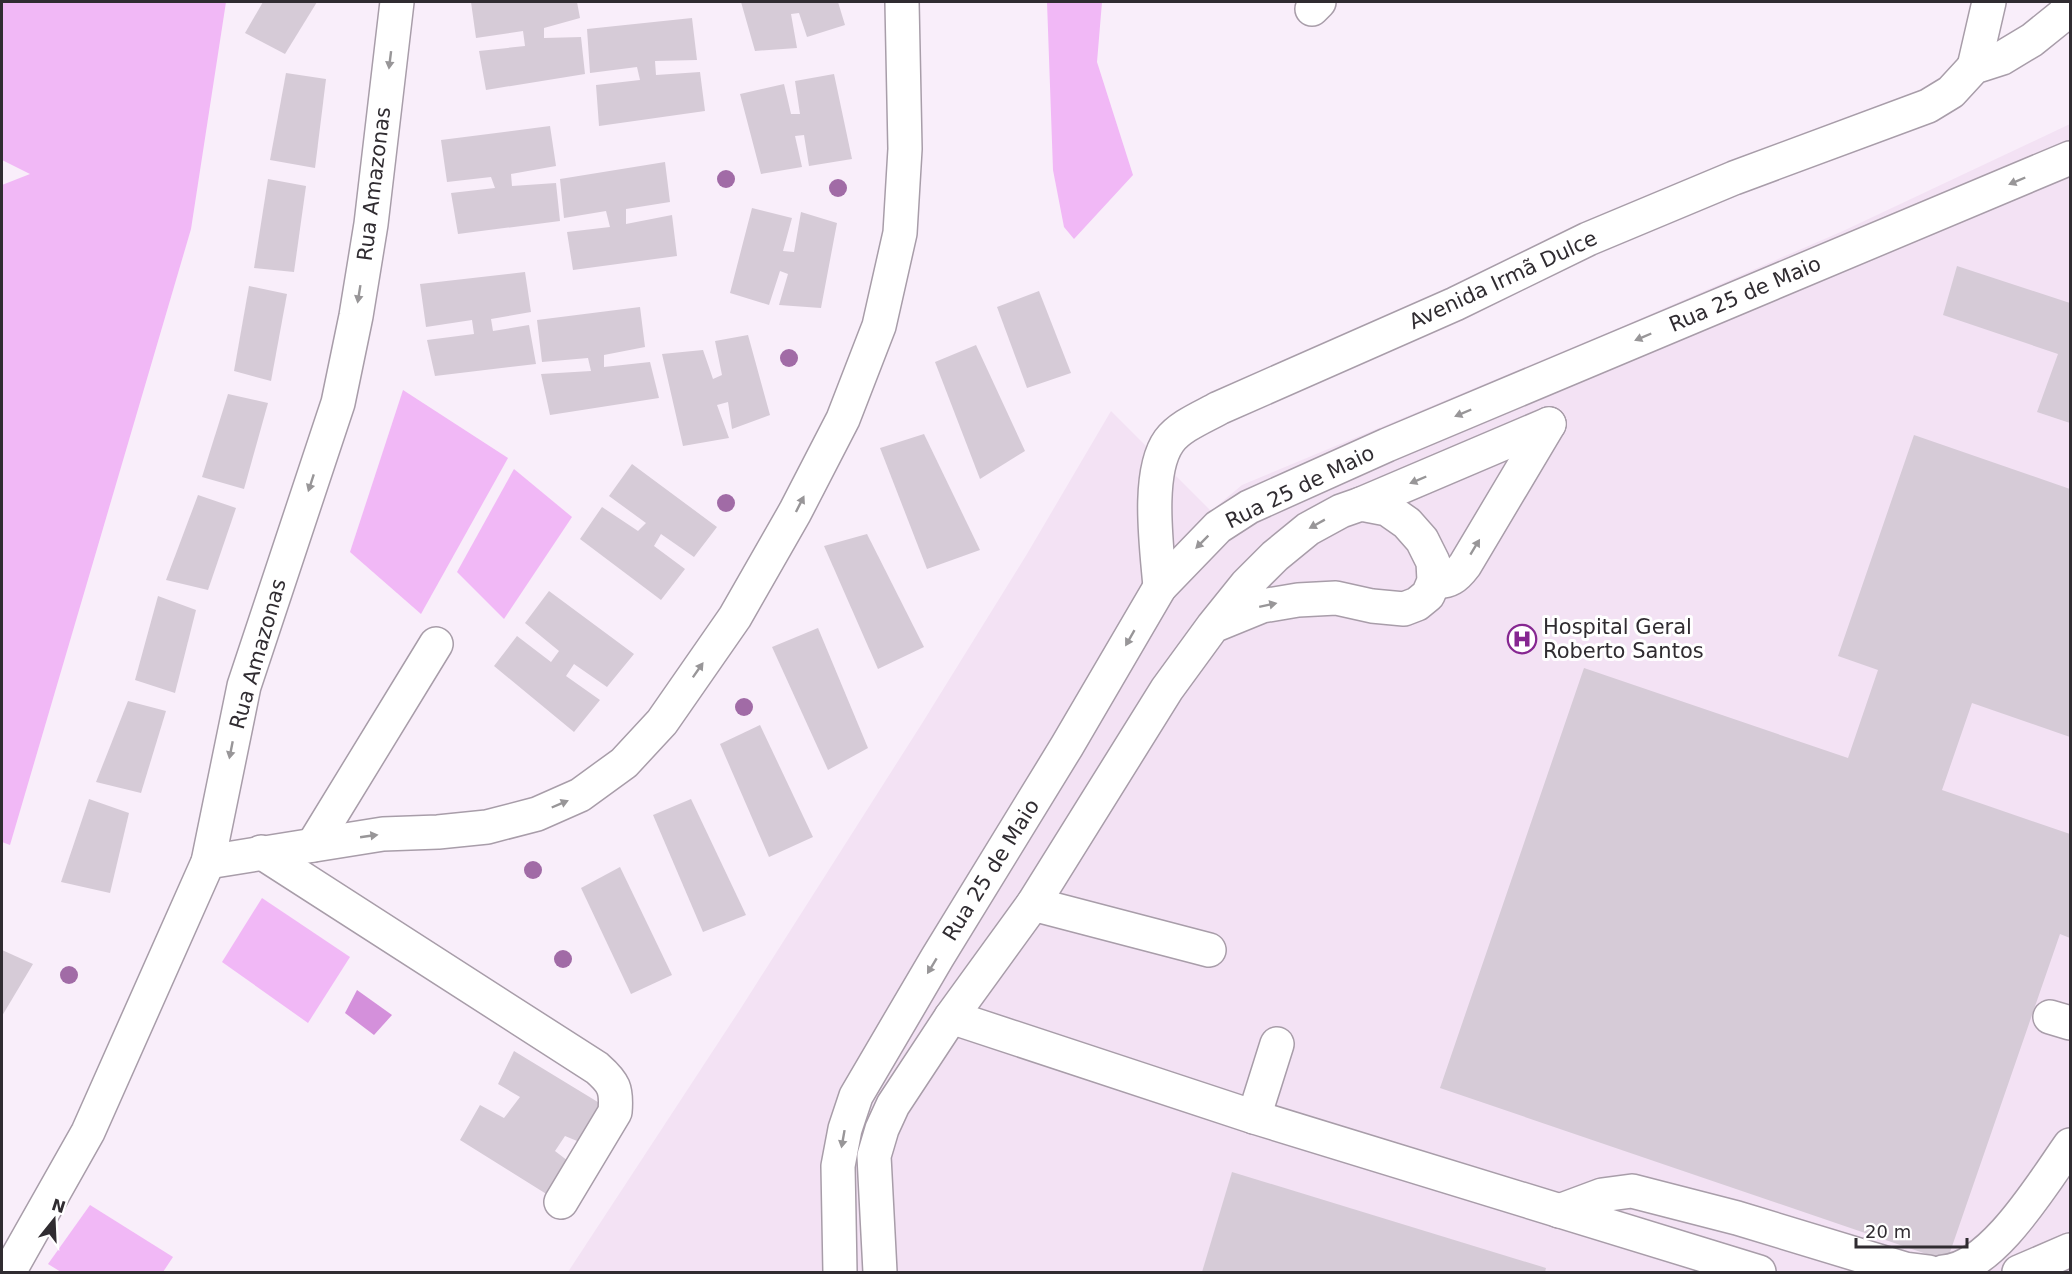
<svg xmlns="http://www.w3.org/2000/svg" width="2072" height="1274" font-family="'DejaVu Sans',sans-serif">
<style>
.built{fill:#f3e2f4}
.green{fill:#f1b8f6}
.water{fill:#d490db}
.building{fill:#d6cbd7}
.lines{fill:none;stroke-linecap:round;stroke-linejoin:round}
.minor-casing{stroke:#a89da9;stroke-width:36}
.minor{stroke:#fff;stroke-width:33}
.tree{fill:#a16ba6}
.oneway{fill:#989698}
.labels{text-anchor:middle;stroke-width:6;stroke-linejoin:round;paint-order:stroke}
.street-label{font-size:21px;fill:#302c31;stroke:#fff}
.poi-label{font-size:21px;fill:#302c31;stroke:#fff;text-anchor:start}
</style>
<rect width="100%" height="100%" fill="#f9eefa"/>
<!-- built -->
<polygon class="built" points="2070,124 2070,1272 568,1272 741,1008 921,725 1027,554 1111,411 1211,511 1242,485 1607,333 1843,231"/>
<!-- green -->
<g class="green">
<polygon points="2,2 226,2 191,229 10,845 2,842 2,185 30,174 2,160"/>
<polygon points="1047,2 1102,2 1097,62 1133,175 1074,239 1064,227 1053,170"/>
<polygon points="403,390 508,458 421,614 350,552"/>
<polygon points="514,469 572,517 504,619 457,572"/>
<polygon points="262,898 350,957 308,1023 222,962"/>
<polygon points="90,1205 173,1257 163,1272 61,1272 48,1264"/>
</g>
<!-- water -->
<polygon class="water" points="357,990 392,1015 374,1035 345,1013"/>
<!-- building -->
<g class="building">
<polygon points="263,2 317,2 285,54 245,33"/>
<polygon points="471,2 577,2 580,18 544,28 544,38 581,37 585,74 486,90 479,51 525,46 523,31 476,38"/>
<polygon points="741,2 838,2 845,25 807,37 799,13 791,14 797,48 755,51"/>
<polygon points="692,18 697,60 655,61 656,75 700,72 705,111 599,126 596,85 640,80 637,67 590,73 587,29"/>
<polygon points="286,73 326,79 315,168 270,160"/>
<polygon points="834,74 852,159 809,166 804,135 795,136 802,167 761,174 740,94 784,84 791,114 800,114 795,81"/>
<polygon points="550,126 556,166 511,174 512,186 556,183 560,221 458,234 451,193 495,188 491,177 447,182 441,140"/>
<polygon points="665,162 670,202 626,209 626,224 672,215 677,256 573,270 567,232 610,227 606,211 564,218 560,179"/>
<polygon points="268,179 306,186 294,272 254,268"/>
<polygon points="752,208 792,218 783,251 794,252 801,212 837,223 821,308 779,305 788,274 780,271 769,305 730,293"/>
<polygon points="1957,266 2070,303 2070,423 2037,412 2058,354 1943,315"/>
<polygon points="525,272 531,312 491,319 493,331 529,325 536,364 435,376 427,340 474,334 472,320 426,327 420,284"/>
<polygon points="249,286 287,294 271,381 234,371"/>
<polygon points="1039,291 1071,373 1027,388 997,307"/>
<polygon points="640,307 645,347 604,355 604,367 650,362 659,398 550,415 541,374 591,371 588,358 542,362 537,320"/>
<polygon points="748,335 770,415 732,429 728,402 717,405 729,438 683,446 662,354 703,350 713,379 722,375 715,341"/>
<polygon points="976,345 1025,451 980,479 935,362"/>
<polygon points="228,394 268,403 244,489 202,477"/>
<polygon points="924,434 980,550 927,569 880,448"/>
<polygon points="1914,435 2070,489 2070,737 1972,703 1942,790 2070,834 2070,938 2060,934 1947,1261 1440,1088 1584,668 1848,758 1878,670 1838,656"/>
<polygon points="632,464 717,527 694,557 661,534 654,546 685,569 661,600 580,539 602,507 638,531 646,523 609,496"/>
<polygon points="198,495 236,508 208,590 166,580"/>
<polygon points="867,534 924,647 878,669 824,546"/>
<polygon points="549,591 634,654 607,687 574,664 566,676 600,700 574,732 494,666 517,636 551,662 559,651 525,623"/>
<polygon points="158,596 196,610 175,693 135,680"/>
<polygon points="818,628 868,748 828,770 772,647"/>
<polygon points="128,701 166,711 141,793 96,782"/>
<polygon points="760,725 813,837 769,857 720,744"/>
<polygon points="89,799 129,813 110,893 61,882"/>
<polygon points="691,799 746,915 703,932 653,815"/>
<polygon points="620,867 672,975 631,994 581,888"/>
<polygon points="2,950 33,964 2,1016"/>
<polygon points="514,1051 606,1107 582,1143 565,1136 555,1151 568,1161 548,1195 460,1140 480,1105 504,1118 520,1097 498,1084"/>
<polygon points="1232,1172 1546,1268 1545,1272 1202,1272"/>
</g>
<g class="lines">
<!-- minor casing -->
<g class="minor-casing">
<g id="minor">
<polyline points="1312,9 1319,2"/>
<polyline points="1974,67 1989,2"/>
<polyline points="1361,504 1549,424"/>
<path d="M 1434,581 C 1449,583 1456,577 1465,565 L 1549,424"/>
<path d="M 1160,587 C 1157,549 1146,473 1169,441 C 1180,426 1203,417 1219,408 L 1455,304 L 1588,239 L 1734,178 L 1928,106 L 1951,92 L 1974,67 L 2002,58 L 2032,40 L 2063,15 L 2070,5"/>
<polyline points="313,845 436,644"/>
<path d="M 261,852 L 597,1068 C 614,1083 617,1089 615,1112 L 561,1202"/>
<polyline points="208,862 383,834 438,832 487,827 537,814 580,795 624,763 662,722 735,617 795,512 843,419 879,326 900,233 905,149 902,2"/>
<polyline points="1033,904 1209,950"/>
<polyline points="951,1017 1254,1117 1759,1272"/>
<polyline points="2050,1017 2070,1023"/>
<polyline points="1254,1117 1277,1044"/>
<polyline points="1559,1211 1602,1195 1632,1191 1737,1218 1905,1269 1929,1272"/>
<polyline points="9,1272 88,1132 208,862 244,686 338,403 356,316 371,224 397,2"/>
<polyline points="840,1272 838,1166 845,1129 856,1096 937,958 1067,746 1160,587 1218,527 1249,507 1387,445 2070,158"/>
<polyline points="880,1272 874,1156 882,1129 893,1105 951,1017 1033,904 1167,689 1213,626 1246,585 1275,556 1308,529 1341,511 1361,504 1387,509 1407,523 1422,540 1433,562 1434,581 1428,595 1417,604 1404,609 1372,606 1336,598 1298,600 1262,606 1213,626"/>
<path d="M 1943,1272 C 1992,1269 2043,1183 2070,1145"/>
<polyline points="2019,1272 2070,1250"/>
</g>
</g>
<!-- minor -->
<use href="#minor" class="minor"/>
</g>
<!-- trees -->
<g class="tree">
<circle cx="726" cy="179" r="9"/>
<circle cx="838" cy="188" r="9"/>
<circle cx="789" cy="358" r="9"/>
<circle cx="726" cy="503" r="9"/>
<circle cx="744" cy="707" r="9"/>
<circle cx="533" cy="870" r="9"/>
<circle cx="563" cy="959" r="9"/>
<circle cx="69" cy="975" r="9"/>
</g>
<!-- one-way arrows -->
<defs><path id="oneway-solid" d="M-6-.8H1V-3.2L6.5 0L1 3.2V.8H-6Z" transform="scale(1.5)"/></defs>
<g class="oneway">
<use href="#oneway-solid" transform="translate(390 60) rotate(97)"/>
<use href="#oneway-solid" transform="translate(2017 181) rotate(157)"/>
<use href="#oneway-solid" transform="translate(359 294) rotate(99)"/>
<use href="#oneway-solid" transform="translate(1643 337) rotate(157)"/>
<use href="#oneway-solid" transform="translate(1463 413) rotate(157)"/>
<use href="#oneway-solid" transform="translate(1418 480) rotate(157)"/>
<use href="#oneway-solid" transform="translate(311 483) rotate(108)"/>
<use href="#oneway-solid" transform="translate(800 504) rotate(-63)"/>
<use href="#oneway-solid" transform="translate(1317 524) rotate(151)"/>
<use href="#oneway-solid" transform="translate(1202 542) rotate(135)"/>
<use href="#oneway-solid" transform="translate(1475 547) rotate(-59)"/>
<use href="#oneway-solid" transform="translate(1268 605) rotate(-12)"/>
<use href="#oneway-solid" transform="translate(1130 638) rotate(120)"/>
<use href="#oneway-solid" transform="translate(698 670) rotate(-55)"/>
<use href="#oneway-solid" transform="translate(231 750) rotate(101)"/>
<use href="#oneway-solid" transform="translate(560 804) rotate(-23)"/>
<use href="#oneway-solid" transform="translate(369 836) rotate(-8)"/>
<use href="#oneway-solid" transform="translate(932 966) rotate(121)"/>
<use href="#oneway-solid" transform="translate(843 1139) rotate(100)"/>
</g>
<!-- icons -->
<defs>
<g id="hospital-ring" transform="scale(1.5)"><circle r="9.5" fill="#fff" stroke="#862791" stroke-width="1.5"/><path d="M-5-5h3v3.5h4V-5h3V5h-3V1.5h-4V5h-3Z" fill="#862791"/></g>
</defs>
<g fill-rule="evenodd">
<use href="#hospital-ring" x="1522" y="639"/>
</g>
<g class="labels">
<!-- street labels -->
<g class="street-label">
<text transform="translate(374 184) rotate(-83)" y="7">Rua Amazonas</text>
<text transform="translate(1503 280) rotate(-25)" y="7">Avenida Irmã Dulce</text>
<text transform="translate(1745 294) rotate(-23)" y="7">Rua 25 de Maio</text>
<text transform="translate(1300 487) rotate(-26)" y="7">Rua 25 de Maio</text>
<text transform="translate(258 654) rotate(-74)" y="7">Rua Amazonas</text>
<text transform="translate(991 870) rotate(-58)" y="7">Rua 25 de Maio</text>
</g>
<!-- poi labels -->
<g class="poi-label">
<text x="1543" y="634">Hospital Geral<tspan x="1543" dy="24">Roberto Santos</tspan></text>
</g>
</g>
<!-- border -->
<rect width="2072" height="1274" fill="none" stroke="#302c31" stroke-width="6"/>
<!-- north arrow -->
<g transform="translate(54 1220) rotate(18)" stroke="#ffffff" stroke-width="4.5" paint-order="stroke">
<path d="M0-4.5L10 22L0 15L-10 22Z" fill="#302c31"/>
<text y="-9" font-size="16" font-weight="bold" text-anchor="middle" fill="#302c31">N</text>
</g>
<!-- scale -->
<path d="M1856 1238v9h111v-9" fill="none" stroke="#302c31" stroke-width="3"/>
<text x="1865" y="1238" font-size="18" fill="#302c31" stroke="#ffffff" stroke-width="4.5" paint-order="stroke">20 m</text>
</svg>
